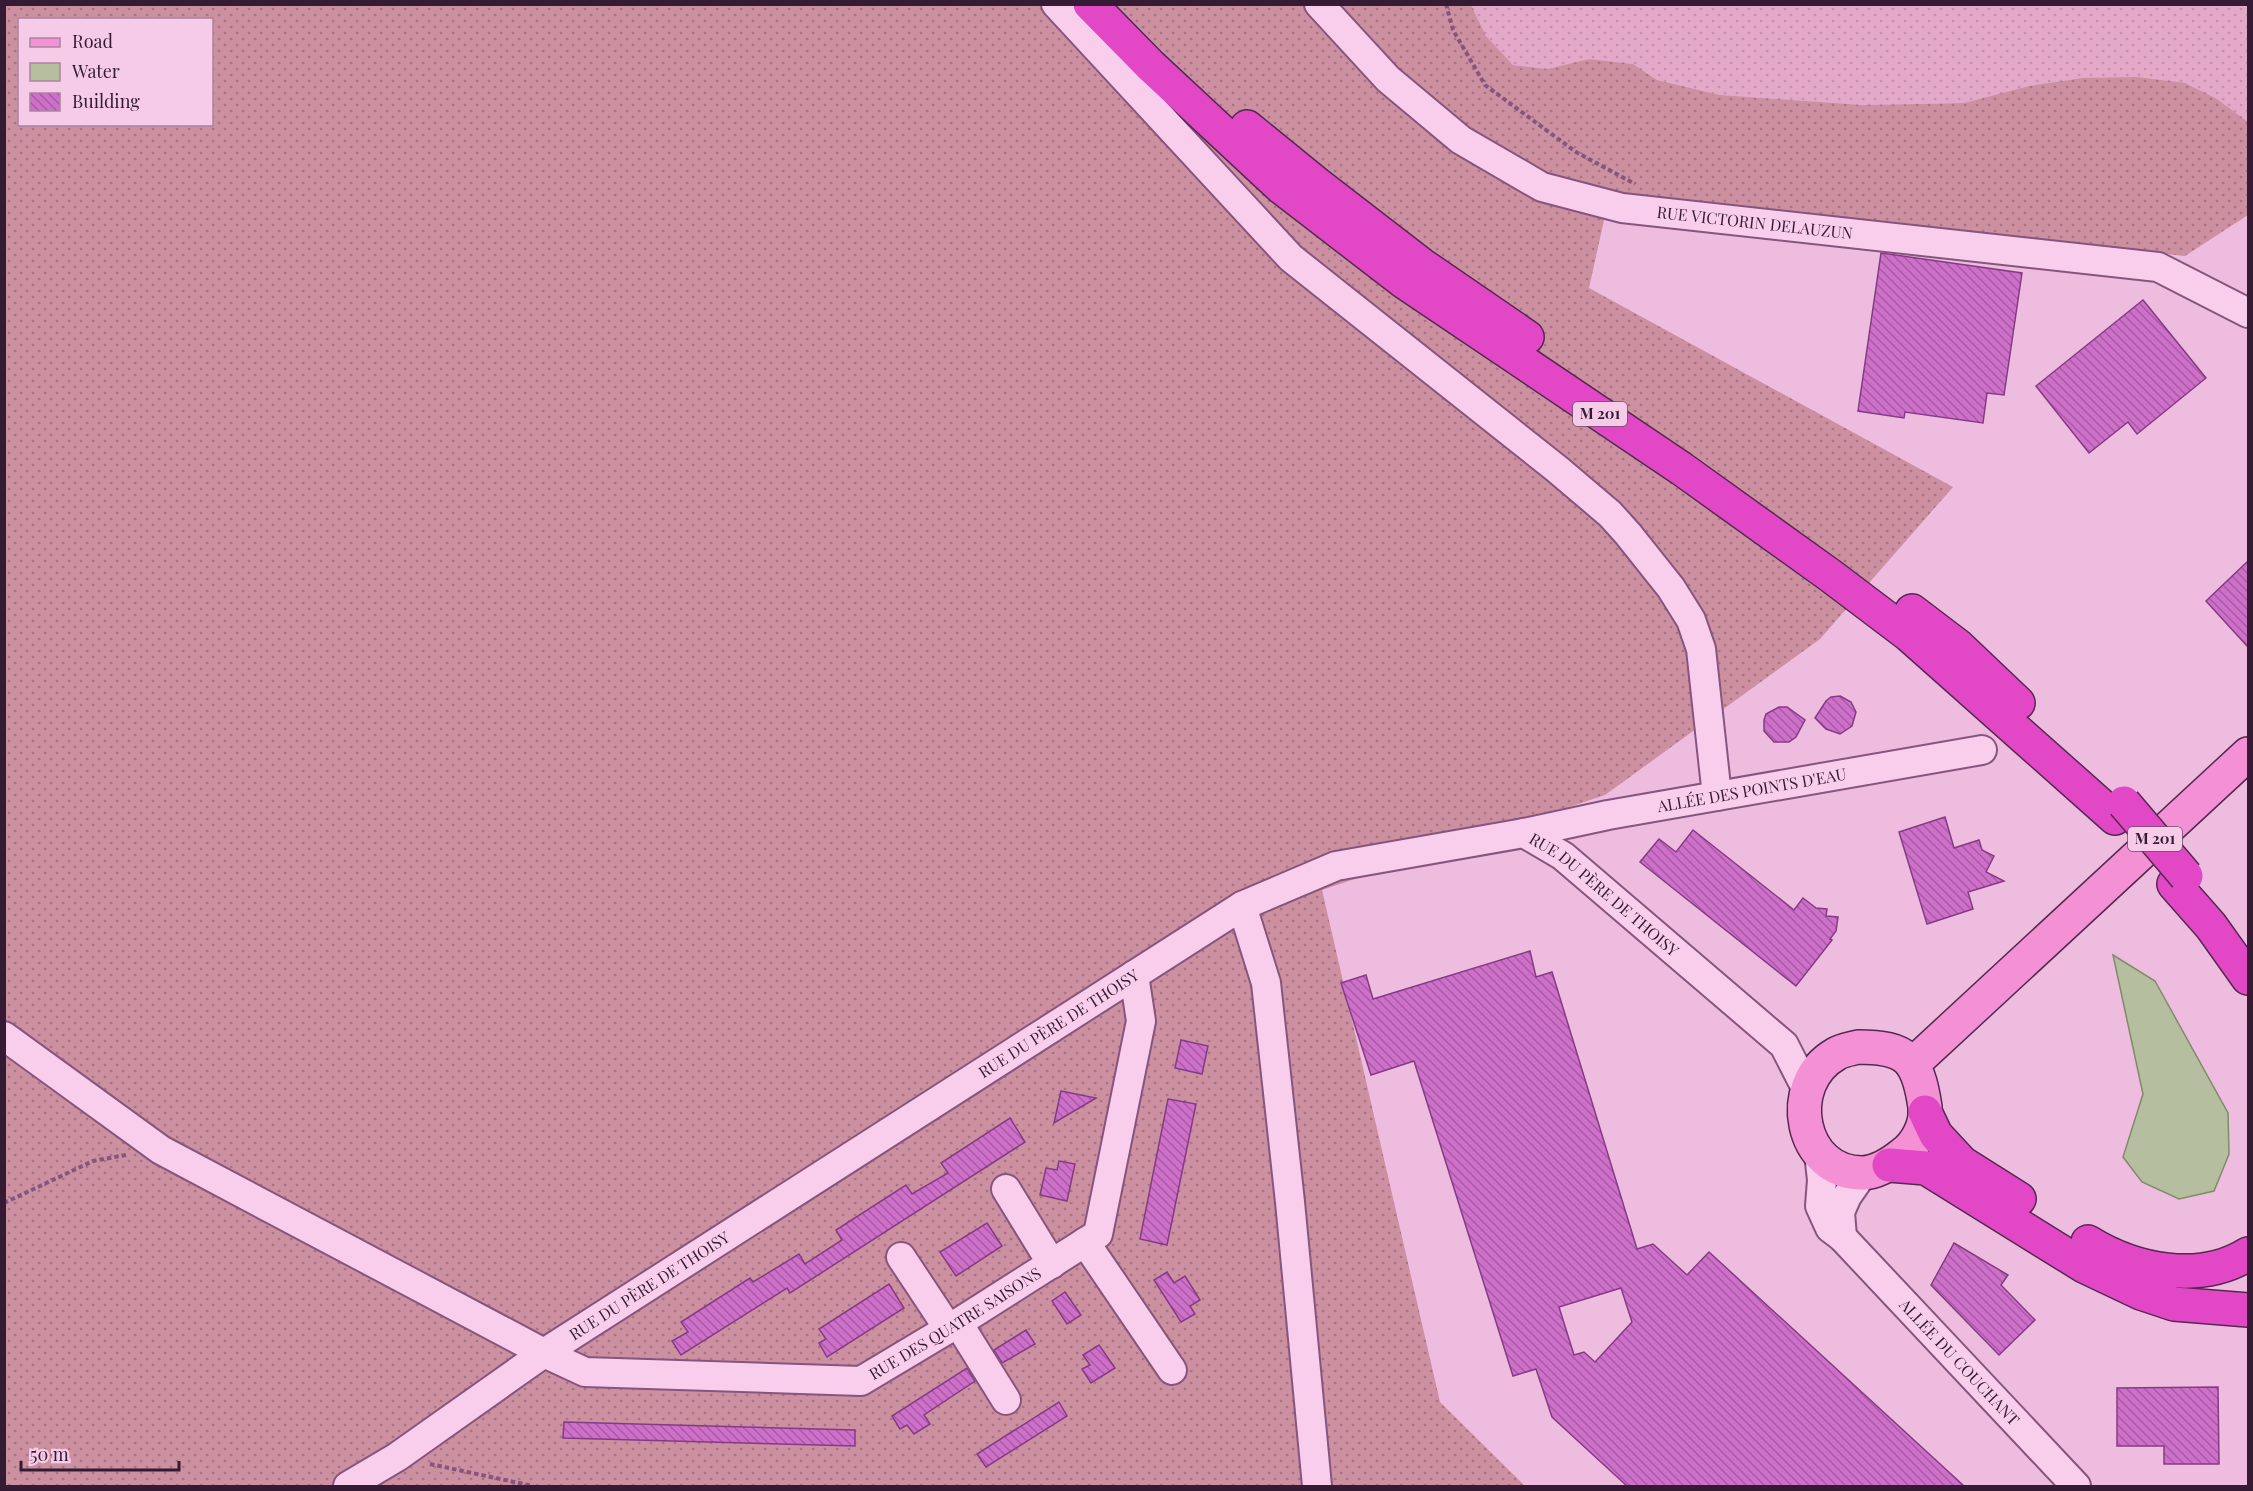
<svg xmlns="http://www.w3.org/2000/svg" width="2253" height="1491" font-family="'Playfair Display',serif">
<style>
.farmland{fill:url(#farmland-dots)}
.grass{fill:url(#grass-dots);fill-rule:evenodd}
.water{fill:#b5bfa0;stroke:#7f8c68;stroke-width:1.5}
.building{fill:url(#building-back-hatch);stroke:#853b84;stroke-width:1.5;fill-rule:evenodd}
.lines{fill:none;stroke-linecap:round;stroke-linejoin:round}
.minor-casing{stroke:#86557e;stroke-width:32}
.major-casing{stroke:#532a4f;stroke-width:36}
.highway-casing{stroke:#532a4f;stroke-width:36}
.path{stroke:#86557e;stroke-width:4;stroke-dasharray:4.5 3;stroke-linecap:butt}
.minor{stroke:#f9ceec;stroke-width:28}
.major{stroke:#f491d5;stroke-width:33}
.highway{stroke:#e248c6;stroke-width:33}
.highway-bridge-casing{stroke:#532a4f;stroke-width:36;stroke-linecap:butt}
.highway-bridge{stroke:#e248c6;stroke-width:33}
.labels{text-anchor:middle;stroke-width:5;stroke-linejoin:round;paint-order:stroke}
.shield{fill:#f6cbe8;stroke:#6e4f69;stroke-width:1.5}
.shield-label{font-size:15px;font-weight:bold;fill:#341a32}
.street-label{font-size:16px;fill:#341a32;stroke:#f6cbe8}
</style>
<defs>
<pattern id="farmland-dots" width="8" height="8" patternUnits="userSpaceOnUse" patternTransform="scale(1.5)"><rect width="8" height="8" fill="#e4a9c9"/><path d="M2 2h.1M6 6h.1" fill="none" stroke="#c491ad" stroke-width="1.8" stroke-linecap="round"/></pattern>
<pattern id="grass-dots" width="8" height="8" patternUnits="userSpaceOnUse" patternTransform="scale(1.5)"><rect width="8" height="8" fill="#cc90a0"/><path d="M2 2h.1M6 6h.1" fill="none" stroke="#a67583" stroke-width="1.8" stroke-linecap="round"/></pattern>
<pattern id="building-back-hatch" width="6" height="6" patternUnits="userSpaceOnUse" patternTransform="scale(1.5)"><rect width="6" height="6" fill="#ce70ca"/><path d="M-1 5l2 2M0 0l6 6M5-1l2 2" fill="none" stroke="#a85ba5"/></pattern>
</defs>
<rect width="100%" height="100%" fill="#eebcde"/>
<!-- farmland -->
<polygon class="farmland" points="1471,5 2248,5 2248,122 2217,99 2082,78 2029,86 1964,103 1863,105 1720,95 1657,80 1633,64 1589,59 1547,69 1513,65 1486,36"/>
<!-- grass -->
<path class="grass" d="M 5,5 L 1471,5 L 1486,36 L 1513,65 L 1547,69 L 1589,59 L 1633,64 L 1657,80 L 1720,95 L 1863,105 L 1964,103 L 2029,86 L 2082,78 L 2137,77 L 2185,83 L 2217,99 L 2248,122 L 2248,215 L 2185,256 L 1610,193 L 1589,288 L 1953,487 L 1820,639 L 1605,795 L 1322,890 L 1440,1402 L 1525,1486 L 5,1486 ZM 20,20 L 212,20 L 212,124 L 20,124 Z"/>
<!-- water -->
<polygon class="water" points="2113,955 2155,981 2228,1113 2229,1154 2214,1191 2179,1199 2142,1182 2123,1157 2143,1094"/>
<!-- building -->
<g class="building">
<polygon points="1881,253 2022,273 2004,395 1987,393 1983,423 1905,412 1904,418 1858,411"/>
<polygon points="2143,300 2206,378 2137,434 2128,422 2089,453 2036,386"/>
<polygon points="2248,561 2248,647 2206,601"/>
<polygon points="1840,696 1851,702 1856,712 1852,726 1840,734 1826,729 1815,718 1826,701 1831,697"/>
<polygon points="1779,707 1787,707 1805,720 1796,737 1789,742 1774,742 1764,731 1764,720 1766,714"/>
<polygon points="1945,817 1954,848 1979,840 1982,850 1994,856 1986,872 2004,881 1968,892 1973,909 1927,924 1899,832"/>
<polygon points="1693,830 1794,910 1803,898 1816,908 1827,909 1826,916 1838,917 1836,931 1830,939 1832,940 1796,986 1640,862 1659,839 1676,852"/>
<path d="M 1530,951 L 1536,977 L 1552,972 L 1637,1249 L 1653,1244 L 1687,1275 L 1709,1252 L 1964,1486 L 1627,1486 L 1552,1417 L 1536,1369 L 1513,1376 L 1414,1061 L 1371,1075 L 1341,983 L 1366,975 L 1373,999 ZM 1621,1288 L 1632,1322 L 1595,1362 L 1584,1352 L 1574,1355 L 1559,1307 Z"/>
<polygon points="1181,1040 1208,1046 1202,1074 1175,1068"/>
<polygon points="1061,1091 1096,1098 1054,1123"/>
<polygon points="1168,1099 1196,1104 1167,1245 1140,1239"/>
<polygon points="1010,1118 1025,1142 790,1293 787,1288 681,1355 672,1341 688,1332 681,1322 750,1278 753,1282 799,1254 805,1264 842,1240 836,1230 906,1185 912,1194 948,1173 941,1163"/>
<polygon points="1059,1161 1075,1164 1067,1201 1040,1195 1046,1168 1057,1170"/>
<polygon points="987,1223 1002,1246 956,1276 940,1252"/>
<polygon points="1954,1243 2008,1275 2001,1285 2035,1320 1999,1355 1931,1285"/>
<polygon points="1167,1272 1174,1283 1185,1276 1200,1300 1190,1306 1195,1314 1181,1322 1154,1280"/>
<polygon points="889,1284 904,1308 827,1357 819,1343 826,1339 819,1329"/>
<polygon points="1065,1292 1081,1315 1067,1324 1052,1301"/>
<polygon points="1026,1330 1035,1344 1002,1363 994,1350"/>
<polygon points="1099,1345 1115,1368 1091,1383 1082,1369 1090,1365 1083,1355"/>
<polygon points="967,1368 975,1381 924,1415 930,1424 914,1434 907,1425 900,1429 892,1416"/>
<polygon points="2218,1387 2219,1464 2164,1464 2164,1446 2117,1446 2117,1388"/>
<polygon points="1059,1402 1067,1416 986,1467 977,1454"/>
<polygon points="564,1422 855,1430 855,1446 563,1438"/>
</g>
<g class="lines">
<!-- minor casing -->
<g class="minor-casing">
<g id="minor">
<polyline points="1056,4 1291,258 1557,469 1610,514 1628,534 1671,588 1691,620 1701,649 1717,796"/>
<path id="s1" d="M 1319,4 L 1388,79 L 1461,140 L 1542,187 L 1622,208 L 2158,267 L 2248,313"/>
<path id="s2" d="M 1524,833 L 1608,815 L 1982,750"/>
<polyline points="1242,906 1266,983 1290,1202 1317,1486"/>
<path id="s3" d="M 4,1036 L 161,1150 L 544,1353 L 585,1372 L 861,1381 L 958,1323 L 1098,1234 L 1141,1021 L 1134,975"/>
<path id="s4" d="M 1819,1153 L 1822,1180 L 1820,1206 L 1830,1228 L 1842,1237 L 2076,1486"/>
<polyline points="1006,1189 1052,1264"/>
<polyline points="1842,1237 1840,1212 1847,1196 1863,1173"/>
<polyline points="1085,1242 1172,1370"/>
<polyline points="901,1257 948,1328"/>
<polyline points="958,1323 1006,1400"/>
<path id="s5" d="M 348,1486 L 397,1457 L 544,1353 L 1242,906 L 1336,866 L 1524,833 L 1563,856 L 1784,1045 L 1806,1088"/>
</g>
</g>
<!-- major casing -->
<g class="major-casing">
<g id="major">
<path d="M 1858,1047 C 1907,1047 1918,1059 1925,1107 C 1927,1124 1917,1144 1903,1154 C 1892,1163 1878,1172 1863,1173 C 1800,1174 1783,1084 1836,1054 C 1842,1050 1851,1049 1858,1047 Z"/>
<polyline points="1913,1064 2248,754"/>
</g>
</g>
<!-- highway casing -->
<g class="highway-casing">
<g id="highway">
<polyline points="1090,4 1151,66 1281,187 1403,281 1682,469 1831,576 1909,635 2115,818"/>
<polyline points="1247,127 1317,184 1422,265 1527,337"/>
<polyline points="1912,611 1958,646 2018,703"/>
<polyline points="2174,884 2211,926 2248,978"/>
<polyline points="1925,1112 1936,1135 1962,1163 2019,1199"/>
<polyline points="1889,1165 1926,1168 2084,1266 2141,1293 2174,1304 2248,1310"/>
<path d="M 2088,1242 C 2135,1271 2200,1284 2248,1254"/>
</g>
</g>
<!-- path -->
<g class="path">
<polyline points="1446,4 1453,30 1485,85 1576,152 1635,184"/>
<polyline points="4,1203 93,1161 126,1155"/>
<polyline points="430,1464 533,1486"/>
</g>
<!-- minor -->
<use href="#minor" class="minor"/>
<!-- major -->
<use href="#major" class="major"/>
<!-- highway -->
<use href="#highway" class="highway"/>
<!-- highway-bridge casing -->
<g class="highway-bridge-casing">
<polyline id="highway-bridge" points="2124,803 2186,876"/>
</g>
<!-- highway-bridge -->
<use href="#highway-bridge" class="highway-bridge"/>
</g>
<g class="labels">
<!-- shield labels -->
<g class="shield">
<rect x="1573" y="402" width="54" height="24" rx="4.5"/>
<rect x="2128" y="827" width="54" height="24" rx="4.5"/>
</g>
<g class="shield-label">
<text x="1600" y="419">M 201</text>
<text x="2155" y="844">M 201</text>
</g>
<!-- street labels -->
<g class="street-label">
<text dy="6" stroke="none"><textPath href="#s1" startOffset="507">RUE VICTORIN DELAUZUN</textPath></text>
<text dy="6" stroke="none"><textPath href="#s2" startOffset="232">ALLÉE DES POINTS D'EAU</textPath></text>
<text dy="6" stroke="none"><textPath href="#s5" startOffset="1460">RUE DU PÈRE DE THOISY</textPath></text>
<text dy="6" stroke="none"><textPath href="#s5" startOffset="848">RUE DU PÈRE DE THOISY</textPath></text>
<text dy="6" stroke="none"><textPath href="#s5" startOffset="362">RUE DU PÈRE DE THOISY</textPath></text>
<text dy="6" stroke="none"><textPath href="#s3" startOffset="1059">RUE DES QUATRE SAISONS</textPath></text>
<text dy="6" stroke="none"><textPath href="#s4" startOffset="264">ALLÉE DU COUCHANT</textPath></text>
</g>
</g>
<!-- border -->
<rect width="2253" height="1491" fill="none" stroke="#341a32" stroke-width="12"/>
<!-- legend -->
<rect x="18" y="18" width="195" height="108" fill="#f6cbe8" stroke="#a8849f" stroke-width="1.5"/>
<rect x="30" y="38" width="30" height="9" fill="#f491d5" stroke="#a8849f" stroke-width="1.5"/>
<text x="72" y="48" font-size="18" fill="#341a32">Road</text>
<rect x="30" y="63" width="30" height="18" fill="#b5bfa0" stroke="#a8849f" stroke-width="1.5"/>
<text x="72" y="78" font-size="18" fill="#341a32">Water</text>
<rect x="30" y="93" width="30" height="18" fill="url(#building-back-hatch)" stroke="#a8849f" stroke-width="1.5"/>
<text x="72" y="108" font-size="18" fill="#341a32">Building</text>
<!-- scale -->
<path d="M21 1461v9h158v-9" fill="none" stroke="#341a32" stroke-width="3"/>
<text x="30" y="1461" font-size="18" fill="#341a32" stroke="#f6cbe8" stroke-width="4.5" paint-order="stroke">50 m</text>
</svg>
